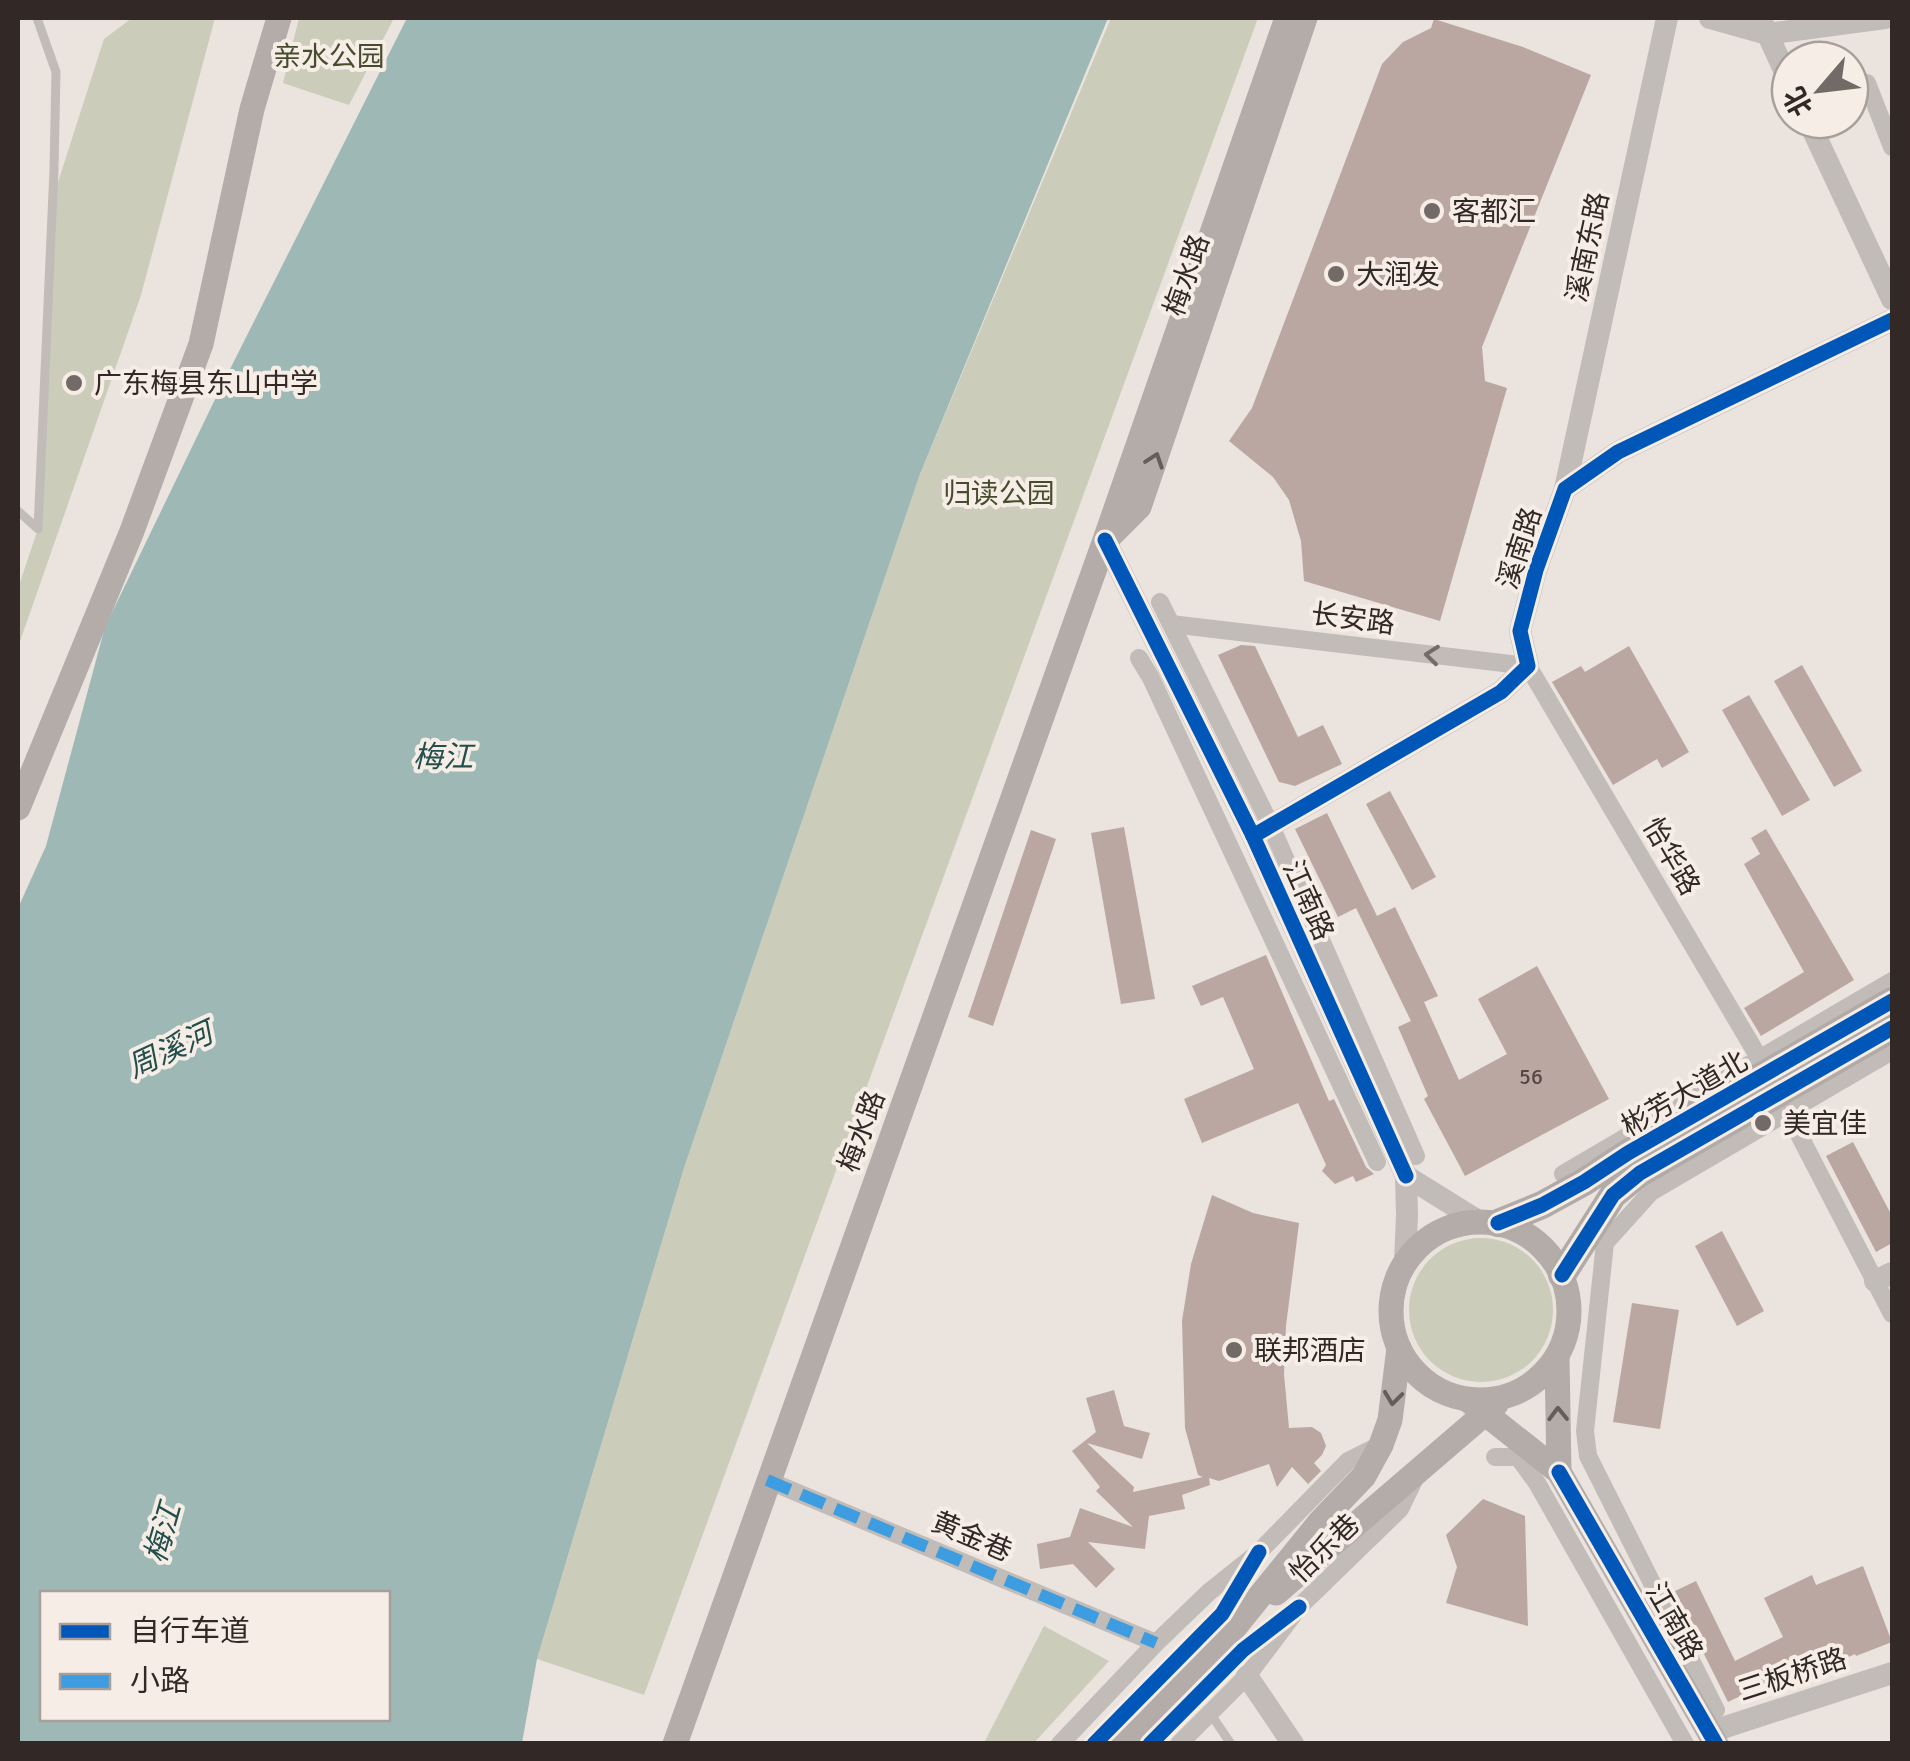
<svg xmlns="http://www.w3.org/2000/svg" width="1910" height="1761" font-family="Signika,'Noto Sans SC',sans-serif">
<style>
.green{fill:#ccccba}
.water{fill:#9eb9b5;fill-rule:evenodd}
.building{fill:#bba7a2}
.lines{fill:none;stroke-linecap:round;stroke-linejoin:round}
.service{stroke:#c2bcb8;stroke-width:9}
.minor{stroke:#c2bcb8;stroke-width:18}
.tertiary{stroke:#c2bcb8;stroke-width:22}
.secondary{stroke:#b3aca8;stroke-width:25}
.primary{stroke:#b1aaa7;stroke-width:28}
.quiet{stroke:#3e9ce0;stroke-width:12;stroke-dasharray:25 12;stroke-linecap:butt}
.cycleway-casing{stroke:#f6ede6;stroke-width:21}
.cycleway{stroke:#0057b8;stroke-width:15}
.oneway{stroke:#665d5b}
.oneway2{stroke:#736b68}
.poi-dot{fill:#726a67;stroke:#f6ede6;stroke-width:4}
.labels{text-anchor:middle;stroke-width:8;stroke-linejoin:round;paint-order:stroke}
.number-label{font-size:22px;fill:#544846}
.park-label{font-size:28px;fill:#454d2e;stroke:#f6ede6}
.poi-label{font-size:28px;fill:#322927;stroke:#f6ede6;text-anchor:start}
.street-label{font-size:28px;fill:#322927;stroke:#f6ede6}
.water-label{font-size:30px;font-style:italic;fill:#224e4c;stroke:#f6ede6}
</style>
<rect width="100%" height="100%" fill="#eae3de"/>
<!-- green -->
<g class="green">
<polygon points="132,18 215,18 141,295 18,647 18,588 38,529 52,201 104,39"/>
<polygon points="299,18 394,18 349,105 283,83"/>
<polygon points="1111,18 1258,18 644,1695 537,1659 684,1168 920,474"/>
<circle cx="1481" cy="1310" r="72"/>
<polygon points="1044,1626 1109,1661 1034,1743 984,1743"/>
</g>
<!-- water -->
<path class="water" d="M 407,18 L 1108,18 L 920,474 L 684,1168 L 537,1659 L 522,1743 L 18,1744 L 18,908 L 46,846 L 105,627 L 221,387 ZM 42,1594 L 388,1594 L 388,1718 L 42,1718 Z"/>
<!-- building -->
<g class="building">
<polygon points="1434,19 1523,47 1591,75 1482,347 1485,381 1507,388 1440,621 1304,581 1301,541 1289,500 1273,477 1229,441 1252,408 1382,64 1403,42 1431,28"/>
<polygon points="1241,645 1255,646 1298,737 1323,725 1342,764 1295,786 1279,782 1218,655"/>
<polygon points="1629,646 1689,752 1662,768 1657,759 1613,785 1552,682 1581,666 1585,672"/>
<polygon points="1802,665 1862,771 1834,787 1774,681"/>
<polygon points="1749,695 1810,800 1782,816 1722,710"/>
<polygon points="1390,791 1436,877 1412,890 1366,804"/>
<polygon points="1327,813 1377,916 1395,907 1438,996 1424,1002 1459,1080 1507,1054 1478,999 1537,966 1609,1099 1465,1176 1424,1099 1428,1096 1398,1027 1411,1021 1356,908 1338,917 1295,829"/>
<polygon points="1124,827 1155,999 1121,1004 1091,833"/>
<polygon points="1766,829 1854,980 1761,1036 1744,1008 1804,972 1744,864 1760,854 1751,838"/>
<polygon points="1031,830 1056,839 993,1026 968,1017"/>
<polygon points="1266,955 1329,1101 1334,1099 1366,1167 1374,1174 1356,1182 1353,1176 1335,1184 1322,1171 1326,1165 1298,1103 1202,1143 1184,1099 1254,1069 1223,997 1201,1006 1192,986"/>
<polygon points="1853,1142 1892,1216 1892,1243 1876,1252 1826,1156"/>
<polygon points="1212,1195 1253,1213 1299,1223 1286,1326 1284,1374 1289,1428 1312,1427 1321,1433 1326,1446 1322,1455 1314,1463 1321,1471 1308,1484 1292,1467 1277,1487 1269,1464 1219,1481 1209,1478 1210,1485 1182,1495 1185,1509 1149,1516 1145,1549 1088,1542 1115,1569 1096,1588 1073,1564 1040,1569 1037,1544 1070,1537 1080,1508 1133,1527 1096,1491 1100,1487 1072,1451 1096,1432 1086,1398 1114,1390 1124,1426 1150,1433 1142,1459 1087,1443 1134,1487 1133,1492 1203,1477 1198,1475 1185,1428 1182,1321 1191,1264"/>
<polygon points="1722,1231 1764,1311 1737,1326 1695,1246"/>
<polygon points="1632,1303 1679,1310 1660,1429 1613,1422"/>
<polygon points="1483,1499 1525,1516 1528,1626 1446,1603 1457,1567 1446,1535"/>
<polygon points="1863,1566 1892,1642 1856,1656 1855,1654 1803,1679 1798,1668 1728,1702 1673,1592 1696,1581 1735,1661 1783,1637 1764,1598 1812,1575 1816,1585"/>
</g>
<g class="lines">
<!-- service -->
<g class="service">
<polyline points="18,511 38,529 54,170 56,72 37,18"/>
<polyline points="1210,1713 1231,1744"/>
</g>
<!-- minor -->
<g class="minor">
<polyline points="1867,83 1892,147"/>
<polyline points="1160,602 1271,826 1416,1156"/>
<polyline points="1171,624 1528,666 1768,1073"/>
<polyline points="1139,658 1151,678 1377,1162"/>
<polyline points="1782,1102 1892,1314"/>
<polyline points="1563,1174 1892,981"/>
<polyline points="1495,1457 1518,1457 1537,1483 1685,1744"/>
<polyline points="767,1480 1156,1643"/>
<polyline points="1716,1710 1588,1456 1585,1431 1605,1243 1651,1192 1892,1051"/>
<polyline points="1060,1744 1156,1643 1209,1592 1259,1552 1348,1461 1380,1445"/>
<polyline points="1179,1744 1247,1676 1299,1607 1400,1509 1415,1478"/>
</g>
<!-- tertiary -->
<g class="tertiary">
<polyline points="1710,18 1767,34 1885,18"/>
<polyline points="1762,22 1790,83"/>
<polyline points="1808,120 1892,299"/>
<polyline points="1565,489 1667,18"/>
<polyline points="1105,540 1253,836 1406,1176 1407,1215 1405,1263"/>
<polyline points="1253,836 1501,692 1528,666 1520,631 1536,570 1565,489 1618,452 1892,320"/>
<polyline points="1406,1176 1480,1222"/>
<polyline points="1875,1281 1892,1273"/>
<polyline points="1247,1676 1293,1744"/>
<polyline points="1710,1732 1892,1673"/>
</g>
<!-- secondary -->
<g class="secondary">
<polyline points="1109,537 1139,507 1305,18"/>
<polyline points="18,808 132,531 201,344 252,109 279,18"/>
<circle cx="1480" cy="1311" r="89"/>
<polyline points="1557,1357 1559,1472"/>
<polyline points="1468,1400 1559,1472 1716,1744"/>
<polyline points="1276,1593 1496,1404"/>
<polyline points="675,1744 1105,540 1287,18"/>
<polyline points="1120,1744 1234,1628 1320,1522 1364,1476 1381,1445 1390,1420 1399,1348"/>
</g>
<!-- primary -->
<g class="primary">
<polyline points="1498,1223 1542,1205 1584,1182 1628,1153 1892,1001"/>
<polyline points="1562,1275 1613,1195 1640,1173 1892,1028"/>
</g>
<!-- quiet -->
<polyline class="quiet" points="767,1480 1156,1643"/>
<!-- cycleway casing -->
<g class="cycleway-casing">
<g id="cycleway">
<polyline points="1105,540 1253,836 1406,1176"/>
<polyline points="1253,836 1501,692 1528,666 1520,631 1536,570 1565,489 1618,452 1892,320"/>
<polyline points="1498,1223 1542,1205 1584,1182 1628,1153 1892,1001"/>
<polyline points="1562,1275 1613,1195 1640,1173 1892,1028"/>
<polyline points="1559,1472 1716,1744"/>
<polyline points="1094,1744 1222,1614 1259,1552"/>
<polyline points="1150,1744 1243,1650 1299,1607"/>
</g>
</g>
<!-- cycleway -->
<use href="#cycleway" class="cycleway"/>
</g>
<!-- one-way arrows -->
<defs><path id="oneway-chevron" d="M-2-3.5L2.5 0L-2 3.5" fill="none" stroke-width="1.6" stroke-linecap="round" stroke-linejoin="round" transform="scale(2.5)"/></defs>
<g class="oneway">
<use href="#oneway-chevron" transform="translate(1155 460) rotate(-71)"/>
<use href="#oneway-chevron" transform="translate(1393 1398) rotate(97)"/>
<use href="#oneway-chevron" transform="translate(1558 1414) rotate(-91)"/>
</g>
<use class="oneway2" href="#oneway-chevron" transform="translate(1432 655) rotate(-174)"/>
<!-- markers -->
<g class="poi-dot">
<circle cx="1432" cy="211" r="10"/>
<circle cx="1336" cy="274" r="10"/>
<circle cx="74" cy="383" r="10"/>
<circle cx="1763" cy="1123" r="10"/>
<circle cx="1234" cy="1350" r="10"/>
</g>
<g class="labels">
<!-- number labels -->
<g class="number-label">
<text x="1531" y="1084">56</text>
</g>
<!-- park labels -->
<g class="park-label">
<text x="329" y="66">亲水公园</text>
<text x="999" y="503">归读公园</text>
</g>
<!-- poi labels -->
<g class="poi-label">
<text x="1452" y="221">客都汇</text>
<text x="1356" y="284">大润发</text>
<text x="94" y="393">广东梅县东山中学</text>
<text x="1783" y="1133">美宜佳</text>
<text x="1254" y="1360">联邦酒店</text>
</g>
<!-- street labels -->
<g class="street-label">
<text transform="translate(1587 247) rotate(-78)" y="10">溪南东路</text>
<text transform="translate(1186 275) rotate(-71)" y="10">梅水路</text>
<text transform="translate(1519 548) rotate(-72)" y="10">溪南路</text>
<text transform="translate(1353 618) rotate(7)" y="10">长安路</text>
<text transform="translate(1672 856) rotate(60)" y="10">怡华路</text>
<text transform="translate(1309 900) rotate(66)" y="10">江南路</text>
<text transform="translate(1684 1093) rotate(-30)" y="10">彬芳大道北</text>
<text transform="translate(861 1131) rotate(-70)" y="10">梅水路</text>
<text transform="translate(972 1536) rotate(23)" y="10">黄金巷</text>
<text transform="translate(1324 1548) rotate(-44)" y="10">怡乐巷</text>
<text transform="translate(1675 1621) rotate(60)" y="10">江南路</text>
<text transform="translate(1792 1674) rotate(-18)" y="10">三板桥路</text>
</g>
<!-- water labels -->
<g class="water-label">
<text x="443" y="767">梅江</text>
<text transform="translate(170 1050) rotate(-25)" y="10">周溪河</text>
<text transform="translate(163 1533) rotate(-74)" y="10">梅江</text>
</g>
</g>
<!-- border -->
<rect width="1910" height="1761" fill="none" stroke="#322927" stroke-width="40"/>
<!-- legend -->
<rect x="40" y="1591" width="350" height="130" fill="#f6ede6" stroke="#a89f9a" stroke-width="2.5"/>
<rect x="60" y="1624" width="50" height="15" fill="#0057b8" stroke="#a89f9a" stroke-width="2.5"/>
<text x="130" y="1641" font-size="30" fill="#322927">自行车道</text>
<rect x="60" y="1674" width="50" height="15" fill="#3e9ce0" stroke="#a89f9a" stroke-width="2.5"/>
<text x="130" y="1691" font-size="30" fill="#322927">小路</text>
<!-- north arrow -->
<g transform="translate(1820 90) rotate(242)"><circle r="48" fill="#f6ede6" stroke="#a89f9a" stroke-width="2.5"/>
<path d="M0-8L18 38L0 25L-18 38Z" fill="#726a67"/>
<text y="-15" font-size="28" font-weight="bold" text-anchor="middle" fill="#322927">北</text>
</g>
</svg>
